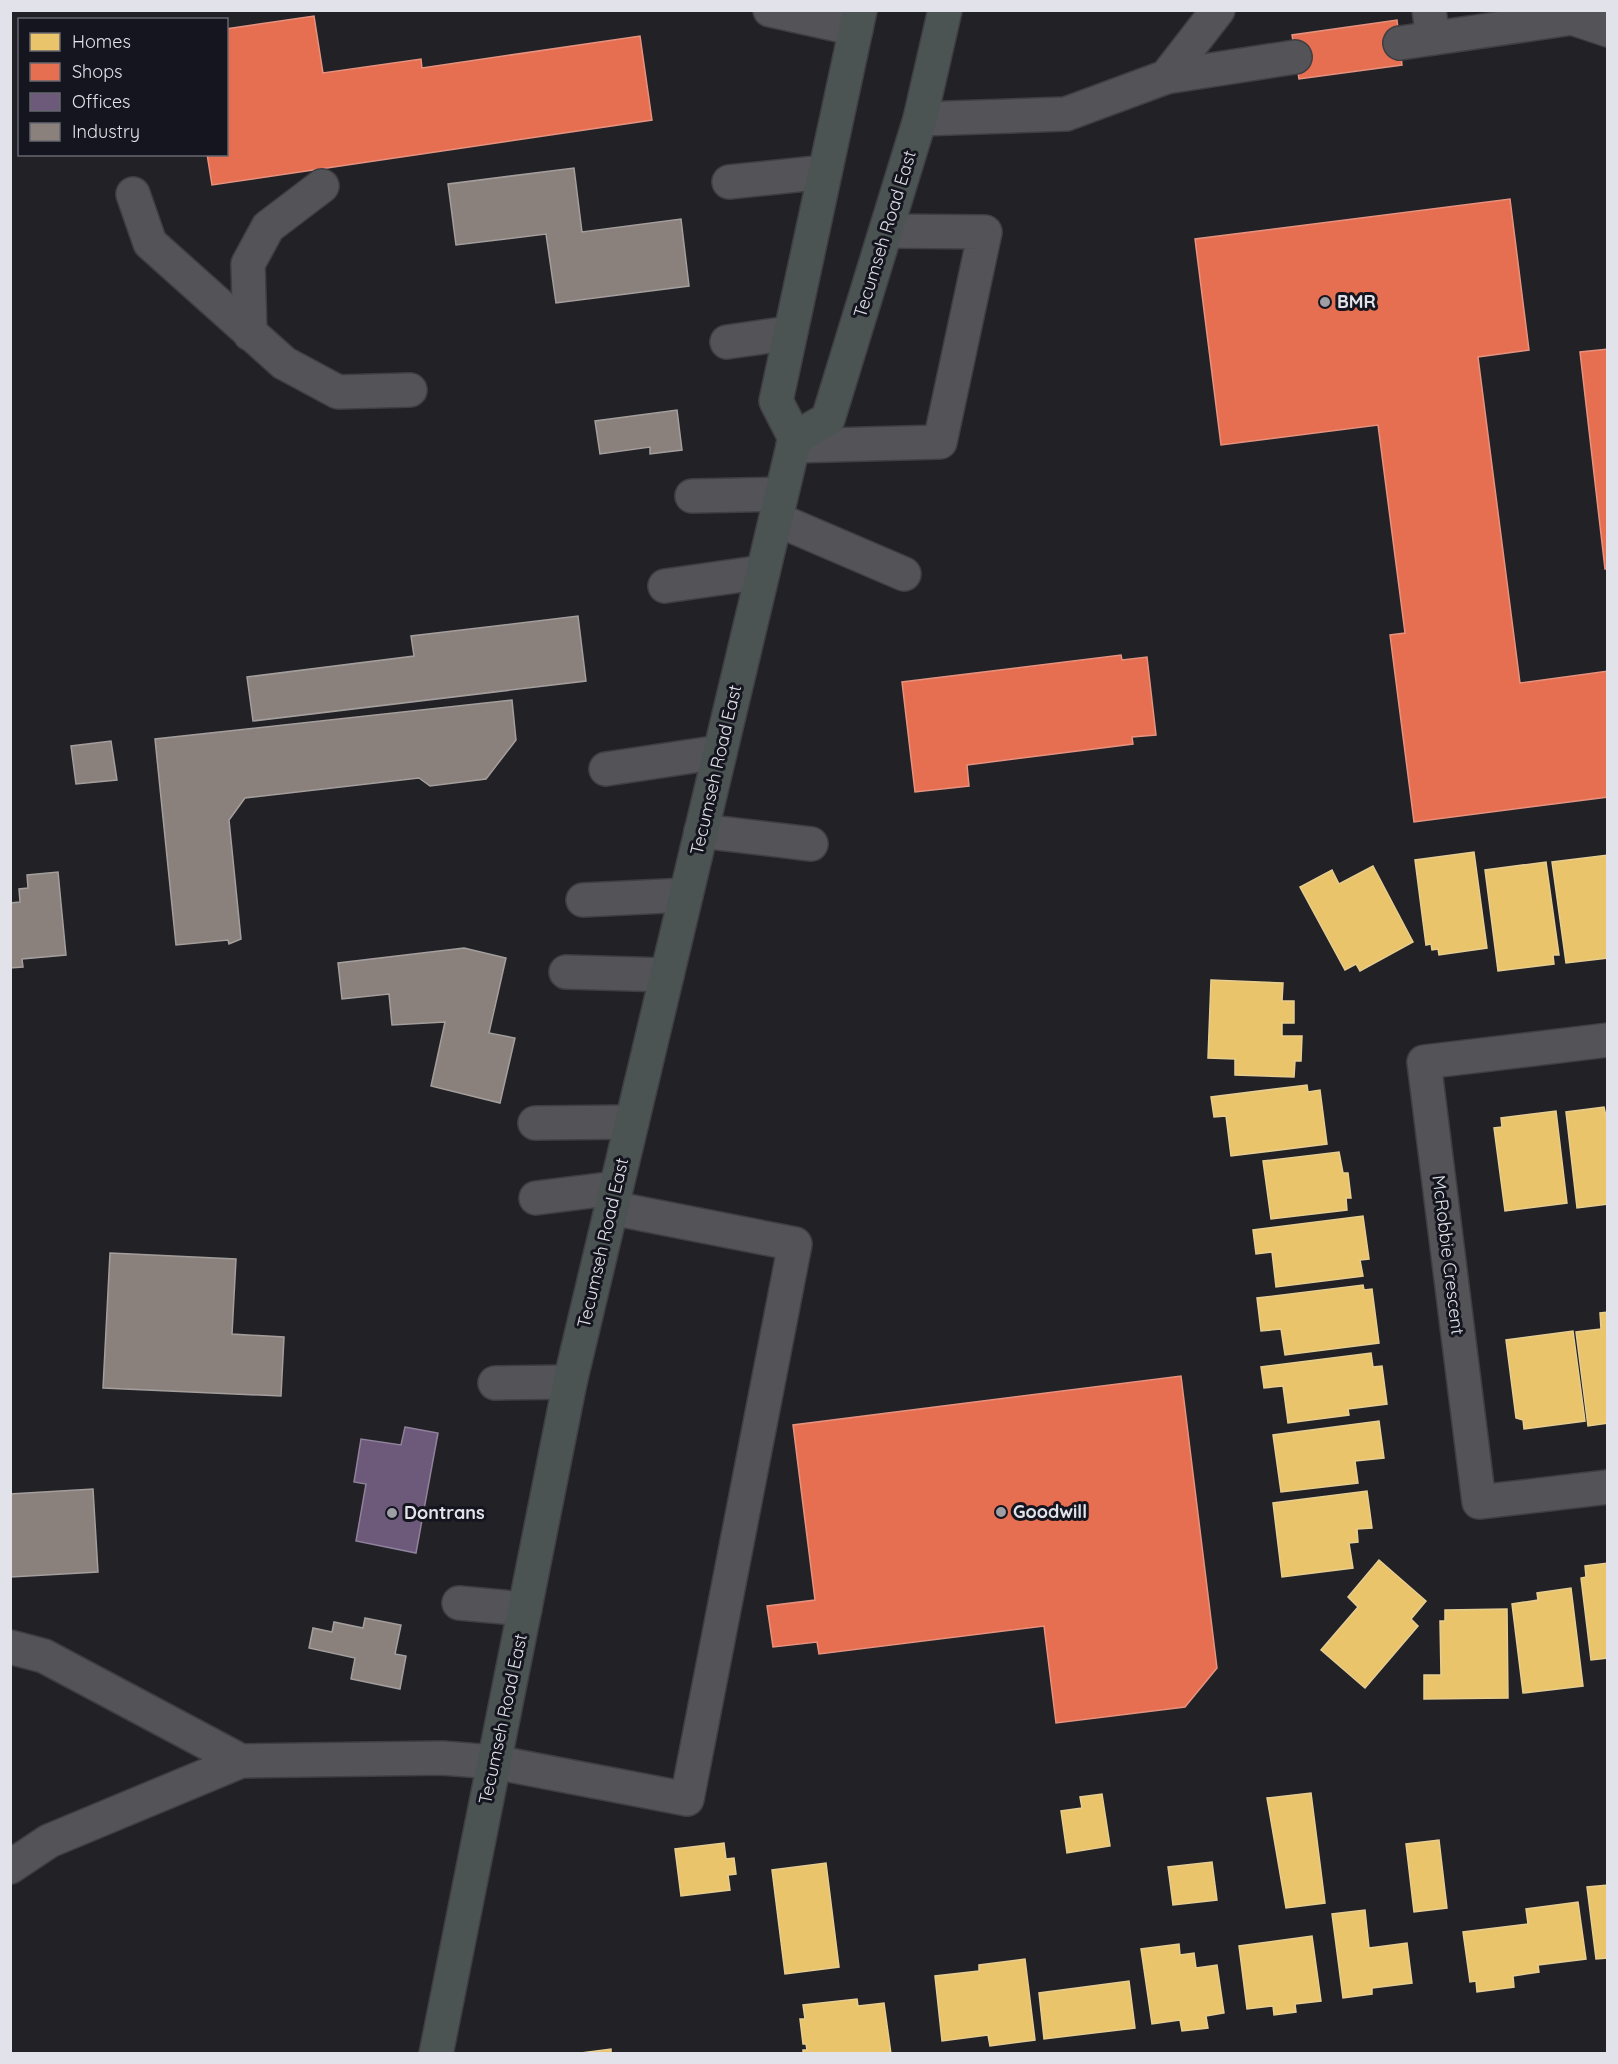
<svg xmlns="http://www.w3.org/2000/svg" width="1618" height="2064" font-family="Quicksand,sans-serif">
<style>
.homes{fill:#e9c46a;stroke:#e7cd90;stroke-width:1.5}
.shops{fill:#e76f51;stroke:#e6927f;stroke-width:1.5}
.offices{fill:#6d597a;stroke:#90829c;stroke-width:1.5}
.industry{fill:#8a817c;stroke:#a49e9d;stroke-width:1.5}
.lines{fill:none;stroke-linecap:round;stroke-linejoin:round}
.minor-casing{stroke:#3e3e43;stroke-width:36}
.major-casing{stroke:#3e3e43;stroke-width:36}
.minor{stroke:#545458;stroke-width:33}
.major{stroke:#4c5353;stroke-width:33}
.poi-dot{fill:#9e9ea5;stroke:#15151f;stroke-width:2}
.labels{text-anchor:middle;stroke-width:6;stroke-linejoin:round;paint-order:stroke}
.street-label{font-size:18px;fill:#e2e2ea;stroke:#15151f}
.poi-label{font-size:18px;font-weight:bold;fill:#e2e2ea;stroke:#15151f;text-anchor:start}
</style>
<rect width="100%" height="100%" fill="#212126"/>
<!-- homes -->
<g class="homes">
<polygon points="1474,852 1487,948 1439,955 1438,949 1432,950 1431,944 1426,945 1415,860"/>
<polygon points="1608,855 1608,958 1566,963 1552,862"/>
<polygon points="1546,862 1559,955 1553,955 1554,964 1498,971 1485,870"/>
<polygon points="1373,866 1413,942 1360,971 1356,964 1345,970 1300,887 1332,870 1339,884"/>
<polygon points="1211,980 1283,983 1282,1001 1294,1001 1294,1023 1282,1023 1282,1036 1302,1036 1301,1061 1295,1061 1294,1077 1235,1075 1235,1059 1208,1058"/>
<polygon points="1307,1085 1308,1092 1320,1090 1327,1144 1231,1156 1226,1116 1214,1117 1211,1097"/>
<polygon points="1604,1107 1608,1126 1608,1204 1577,1208 1566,1112"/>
<polygon points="1556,1111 1567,1203 1505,1211 1494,1128 1502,1127 1501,1118"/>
<polygon points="1339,1152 1343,1173 1348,1173 1351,1198 1346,1198 1347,1210 1271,1219 1263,1161"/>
<polygon points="1363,1216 1369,1259 1360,1260 1363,1276 1276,1287 1272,1252 1256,1254 1253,1230"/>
<polygon points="1363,1285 1364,1290 1372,1289 1379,1343 1285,1355 1281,1329 1261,1331 1257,1298"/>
<polygon points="1608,1312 1608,1423 1588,1426 1576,1332 1601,1329 1600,1313"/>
<polygon points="1573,1331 1585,1421 1524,1429 1523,1420 1516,1418 1506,1340"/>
<polygon points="1371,1353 1373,1367 1382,1366 1387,1404 1348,1409 1349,1415 1288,1423 1283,1386 1264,1388 1261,1367"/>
<polygon points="1379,1421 1384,1458 1355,1461 1358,1483 1281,1492 1273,1435"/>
<polygon points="1367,1491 1372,1528 1357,1529 1358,1542 1349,1543 1353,1568 1282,1577 1273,1503"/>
<polygon points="1379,1560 1426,1601 1411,1619 1418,1626 1365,1688 1321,1650 1358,1607 1348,1597"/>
<polygon points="1608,1563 1608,1658 1591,1660 1581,1578 1586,1577 1585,1566"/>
<polygon points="1571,1588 1583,1686 1523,1693 1512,1604 1538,1600 1537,1593"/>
<polygon points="1507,1609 1508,1698 1424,1699 1424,1675 1441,1675 1440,1621 1445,1621 1445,1610"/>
<polygon points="1311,1793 1325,1903 1286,1908 1267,1798"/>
<polygon points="1102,1794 1110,1846 1067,1853 1061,1811 1082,1808 1080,1797"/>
<polygon points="1439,1840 1447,1908 1414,1912 1406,1844"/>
<polygon points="724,1843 726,1859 734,1858 736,1874 728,1875 730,1890 681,1896 675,1849"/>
<polygon points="1212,1862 1217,1900 1173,1905 1168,1867"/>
<polygon points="826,1863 839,1967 785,1974 772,1870"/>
<polygon points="1608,1885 1608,1958 1596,1959 1587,1887"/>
<polygon points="1578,1902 1586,1959 1538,1965 1539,1972 1513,1976 1514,1987 1477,1992 1476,1981 1470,1982 1463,1932 1528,1924 1526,1909"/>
<polygon points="1365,1910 1369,1948 1407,1943 1412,1983 1372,1988 1372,1994 1343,1998 1332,1914"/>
<polygon points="1312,1936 1321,2001 1295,2004 1296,2012 1274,2015 1273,2006 1247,2009 1239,1946"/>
<polygon points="1179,1944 1180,1955 1194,1953 1196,1968 1217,1965 1224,2013 1206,2016 1208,2028 1182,2031 1180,2020 1152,2024 1141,1949"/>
<polygon points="1025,1959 1035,2040 990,2046 988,2035 942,2041 935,1976 979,1971 979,1965"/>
<polygon points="1129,1981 1135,2028 1044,2039 1039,1993"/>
<polygon points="857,1999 858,2006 884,2003 891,2054 803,2054 803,2050 807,2050 806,2044 803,2044 800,2019 805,2019 803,2005"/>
<polygon points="611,2049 611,2054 573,2054"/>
</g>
<!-- shops -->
<g class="shops">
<polygon points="314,16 323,73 421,59 422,68 640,36 652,120 212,185 207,154 226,154 226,29"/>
<polygon points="1397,20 1402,65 1299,79 1292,35"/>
<polygon points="1510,199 1529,350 1478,357 1520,683 1608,671 1608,797 1414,822 1390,635 1405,633 1378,425 1221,445 1195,239"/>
<polygon points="1608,349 1608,569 1605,569 1580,352"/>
<polygon points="1121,655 1122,660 1147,657 1156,735 1132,737 1133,744 967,765 969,786 915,792 902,682"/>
<polygon points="1181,1376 1217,1668 1185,1707 1056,1723 1044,1626 819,1654 817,1642 773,1647 767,1606 815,1600 793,1425"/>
</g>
<!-- offices -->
<polygon class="offices" points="405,1427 438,1433 416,1553 356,1541 366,1484 354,1482 361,1439 401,1445"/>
<!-- industry -->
<g class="industry">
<polygon points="574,168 582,232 681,219 689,286 556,303 546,234 456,245 448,184"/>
<polygon points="677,410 682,450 650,454 650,447 600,454 595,421"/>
<polygon points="578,616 586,681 253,721 247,677 414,656 411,636"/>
<polygon points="512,700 516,740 486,779 430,786 419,778 245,798 229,820 241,939 229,944 228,940 176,945 155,739"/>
<polygon points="111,741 117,780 76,784 71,746"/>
<polygon points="58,872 66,955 22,959 23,967 10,968 10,903 20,902 19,889 28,888 27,875"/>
<polygon points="464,948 506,958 489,1033 515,1038 500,1103 431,1086 445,1022 392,1025 389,994 342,999 338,963"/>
<polygon points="110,1253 236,1259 232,1334 284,1337 281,1396 103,1388"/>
<polygon points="93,1489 98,1572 11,1577 10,1494"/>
<polygon points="365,1618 401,1625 395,1654 406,1656 400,1689 351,1679 355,1658 309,1648 313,1628 332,1632 334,1622 363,1628"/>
</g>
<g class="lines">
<!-- minor casing -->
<g class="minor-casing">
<g id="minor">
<polyline points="770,10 856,29"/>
<polyline points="1429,10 1433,38"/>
<polyline points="1572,18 1608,30"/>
<polyline points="1400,43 1572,18 1571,10"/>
<polyline points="1166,77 1295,57"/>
<polyline points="920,119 1066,114 1166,77 1218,10"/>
<polyline points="729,182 825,172"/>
<polyline points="133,194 150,243 284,363 338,392 410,390"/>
<polyline points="250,334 248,264 268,227 322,186"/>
<polyline points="727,342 790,333"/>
<polyline points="793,446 940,442 985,232 886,231"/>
<polyline points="692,496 781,494"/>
<polyline points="776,519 904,574"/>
<polyline points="665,586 763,572"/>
<polyline points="606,769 720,752"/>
<polyline points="701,831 811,844"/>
<polyline points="583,900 686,895"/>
<polyline points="566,972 667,975"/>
<polyline points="1608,1040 1424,1062 1479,1502 1608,1487"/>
<polyline points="535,1123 632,1122"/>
<polyline points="536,1198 616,1188"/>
<polyline points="495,1383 570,1382"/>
<polyline points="459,1603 525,1609"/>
<polyline points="10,1647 44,1656 241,1761"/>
<polyline points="10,1867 49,1841 241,1761 442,1758 494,1762 687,1799 795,1244 612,1208"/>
</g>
</g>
<!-- major casing -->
<g class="major-casing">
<g id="major">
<polyline points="795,438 828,419 920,119 945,10"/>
<polyline points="436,2054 570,1382 795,438 776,401 860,10"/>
</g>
</g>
<!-- minor -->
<use href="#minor" class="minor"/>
<!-- major -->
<use href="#major" class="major"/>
</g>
<!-- markers -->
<g class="poi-dot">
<circle cx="1325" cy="302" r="6"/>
<circle cx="1001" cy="1512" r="6"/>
<circle cx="392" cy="1513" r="6"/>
</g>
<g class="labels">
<!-- street labels -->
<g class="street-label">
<text transform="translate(885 234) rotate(-73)" y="6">Tecumseh Road East</text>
<text transform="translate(716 770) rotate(-77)" y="6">Tecumseh Road East</text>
<text transform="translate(603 1243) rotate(-77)" y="6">Tecumseh Road East</text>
<text transform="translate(1448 1255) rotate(83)" y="6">McRobbie Crescent</text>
<text transform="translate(503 1719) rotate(-78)" y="6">Tecumseh Road East</text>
</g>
<!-- poi labels -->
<g class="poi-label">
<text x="1337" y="308">BMR</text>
<text x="1013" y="1518">Goodwill</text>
<text x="404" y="1519">Dontrans</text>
</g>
</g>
<!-- border -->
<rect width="1618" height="2064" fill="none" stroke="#e2e2ea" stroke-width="24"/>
<!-- legend -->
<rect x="18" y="18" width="210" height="138" fill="#15151f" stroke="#676770" stroke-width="1.5"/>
<rect x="30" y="33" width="30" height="18" fill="#e9c46a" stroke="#676770" stroke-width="1.5"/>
<text x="72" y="48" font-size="18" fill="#e2e2ea">Homes</text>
<rect x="30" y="63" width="30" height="18" fill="#e76f51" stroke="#676770" stroke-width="1.5"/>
<text x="72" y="78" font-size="18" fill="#e2e2ea">Shops</text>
<rect x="30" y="93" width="30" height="18" fill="#6d597a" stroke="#676770" stroke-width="1.5"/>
<text x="72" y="108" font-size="18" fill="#e2e2ea">Offices</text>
<rect x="30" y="123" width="30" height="18" fill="#8a817c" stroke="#676770" stroke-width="1.5"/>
<text x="72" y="138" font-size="18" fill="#e2e2ea">Industry</text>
</svg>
